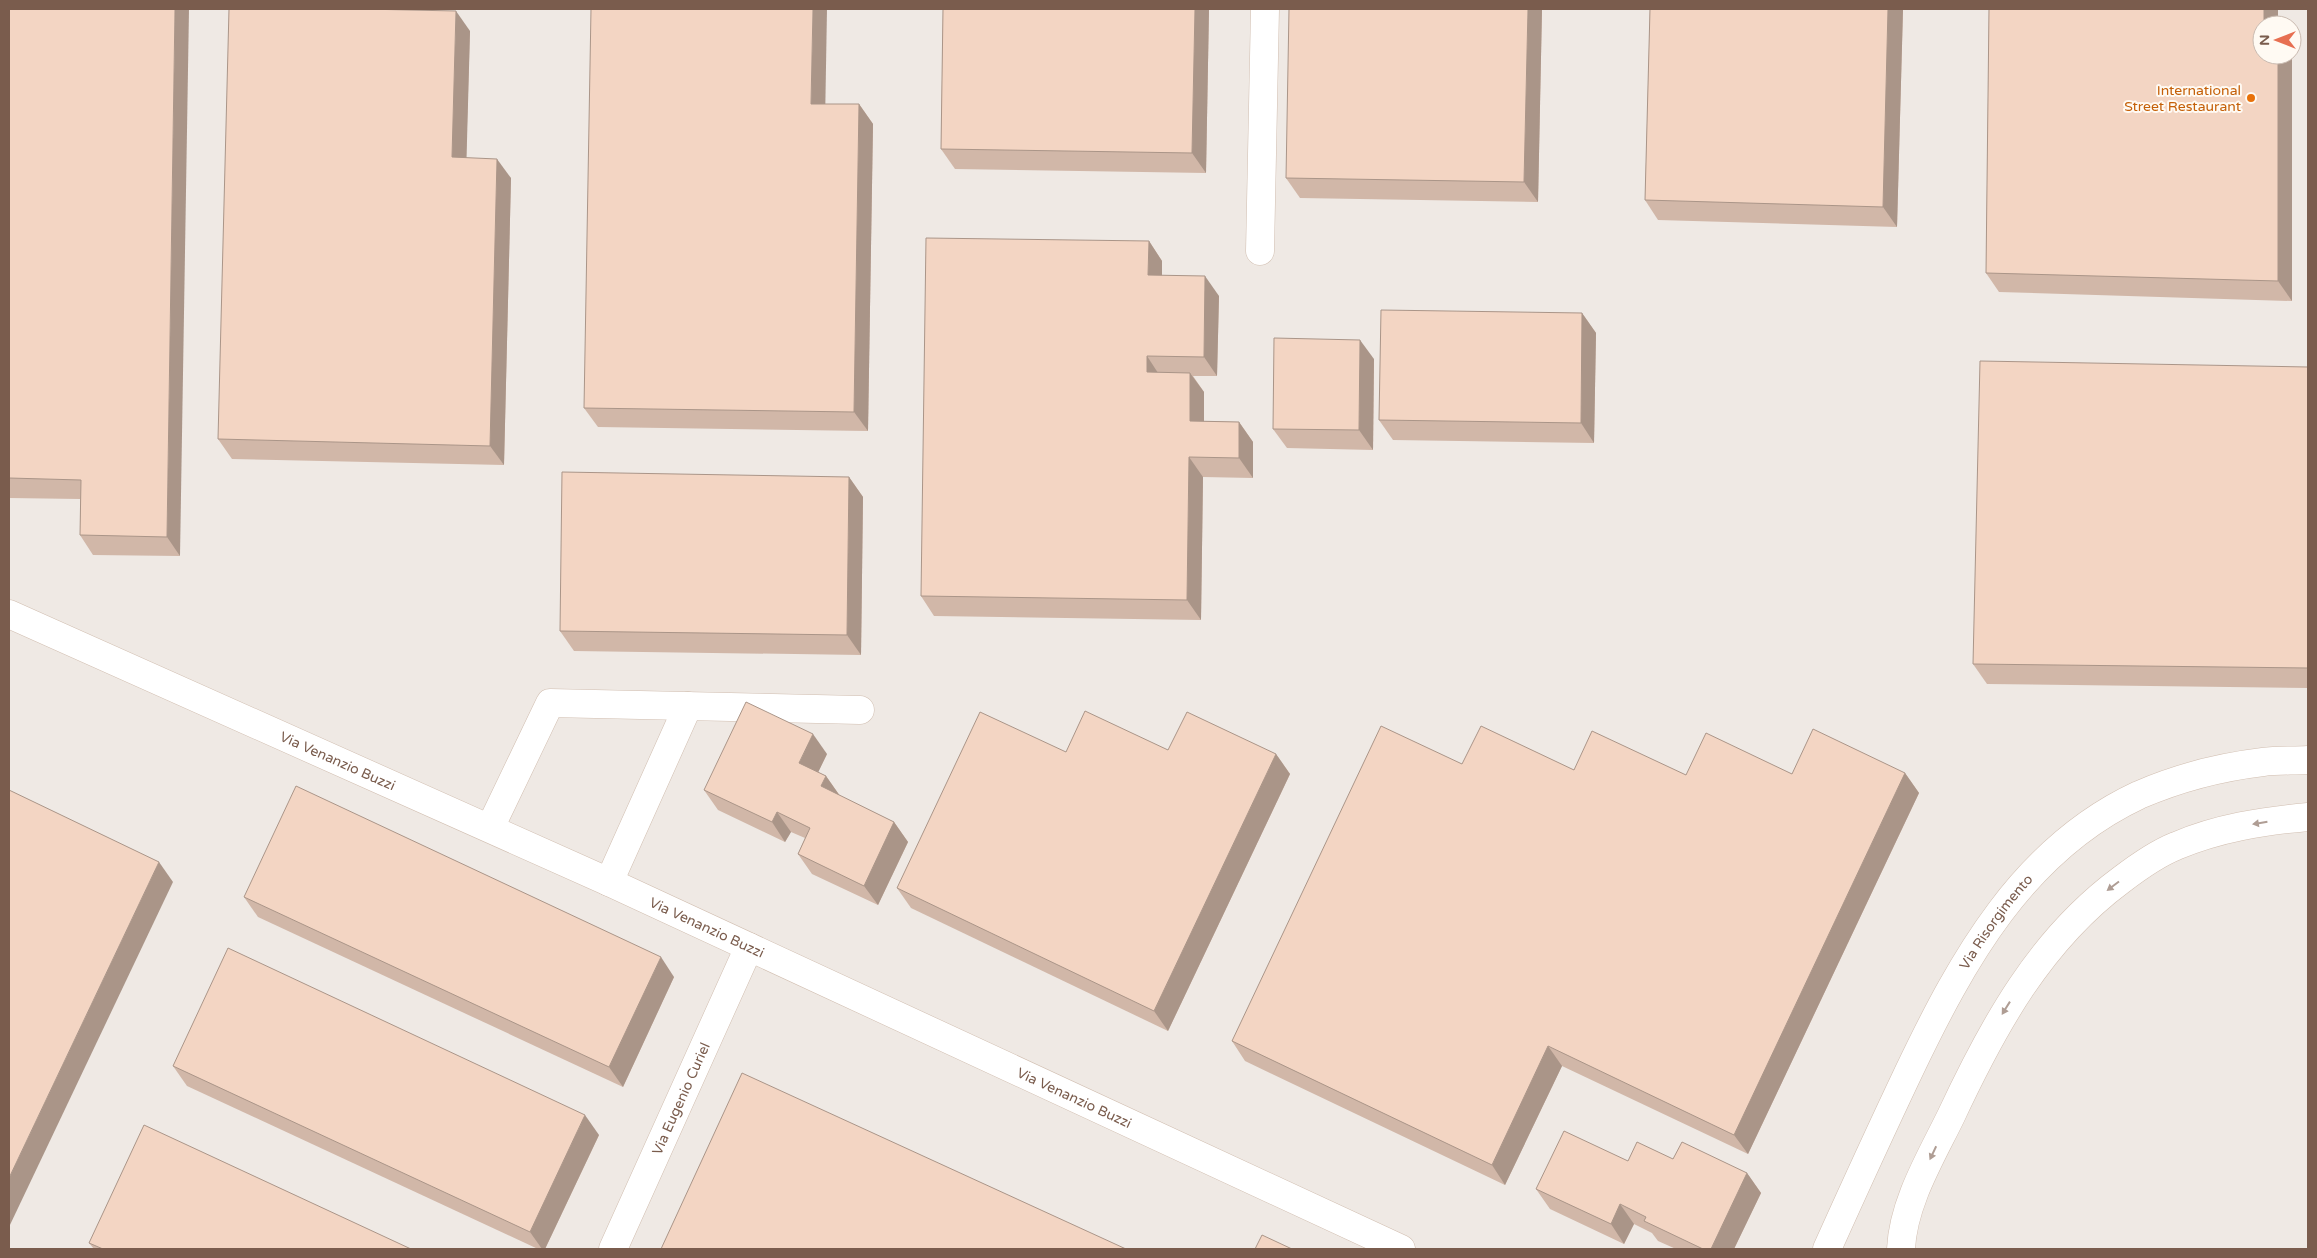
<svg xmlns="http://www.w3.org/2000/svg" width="2317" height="1258" font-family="'Varela Round',sans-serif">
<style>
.industrial{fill:#efe9e4;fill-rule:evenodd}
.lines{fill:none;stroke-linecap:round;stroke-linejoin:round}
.minor-casing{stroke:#d1beb0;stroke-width:29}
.minor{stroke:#fff;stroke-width:28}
.wall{fill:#d1b7a8}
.shaded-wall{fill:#aa9588}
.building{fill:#f3d5c3;stroke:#aa9588}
.oneway{fill:#af9d94}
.food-dot{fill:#e8710a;stroke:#fffaf3;stroke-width:2}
.labels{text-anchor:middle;stroke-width:4;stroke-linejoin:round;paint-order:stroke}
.food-label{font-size:14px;fill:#c56008;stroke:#fffaf3;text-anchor:end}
.street-label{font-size:14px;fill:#7a5c4d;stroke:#fffaf3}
</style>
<rect width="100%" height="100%" fill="#fdf6ec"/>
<!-- industrial -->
<path class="industrial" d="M 9,9 L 2308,9 L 2308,1249 L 9,1249 ZM 2262,25 L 2292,25 L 2292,55 L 2262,55 Z"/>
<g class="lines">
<!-- minor casing -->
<g class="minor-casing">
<g id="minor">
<polyline points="1260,251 1265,9"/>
<path id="s1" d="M 9,614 L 609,882 L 1401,1249"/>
<polyline points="490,828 550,703 860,710"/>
<polyline points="609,882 688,706"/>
<path id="s2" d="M 613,1249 L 749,947"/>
<path id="s3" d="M 1827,1249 C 1854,1189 1881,1130 1909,1071 C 1962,960 2023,849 2139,795 C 2178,778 2221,767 2263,762 C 2278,760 2293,761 2308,760"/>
<path d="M 1901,1249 C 1903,1203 1931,1157 1951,1116 C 1993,1026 2040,940 2121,880 C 2138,867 2156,854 2176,846 C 2218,828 2263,821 2308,817"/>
</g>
</g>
<!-- minor -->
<use href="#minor" class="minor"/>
</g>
<!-- wall -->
<g class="wall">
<polygon points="9,9 180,556 93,555 80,535 80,499 9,498"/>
<polygon points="943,9 1209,9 1206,173 955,169 941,149"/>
<polygon points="1542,9 1538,202 1300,198 1286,178"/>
<polygon points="1650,9 1903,9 1897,227 1658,220 1645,200"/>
<polygon points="1989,9 2278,9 2278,25 2262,55 2292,55 2292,301 1999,292 1986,273"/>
<polygon points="470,31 466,158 511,178 504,465 232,459 218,439"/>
<polygon points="825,104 859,104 873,124 868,431 598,427 584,408"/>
<polygon points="1149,241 1162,261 1162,276 1219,296 1217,376 1193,376 1204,392 1204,421 1239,422 1253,442 1253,478 1203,477 1201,620 934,616 921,596"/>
<polygon points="1582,313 1596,333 1594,443 1393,440 1379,420"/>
<polygon points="1374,359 1373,450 1287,448 1273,429"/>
<polygon points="2308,367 2308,688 1987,684 1973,664"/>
<polygon points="849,477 863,497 861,655 574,651 560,631"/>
<polygon points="1168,750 1276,754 1290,774 1168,1031 911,908 897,888 1066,752"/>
<polygon points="827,754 818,772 826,776 840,796 894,822 908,842 878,905 812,874 798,854 805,838 791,832 785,842 718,810 704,790"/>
<polygon points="1462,764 1686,775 1792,774 1905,773 1919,793 1748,1154 1562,1066 1505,1185 1245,1061 1232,1041"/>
<polygon points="244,897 674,977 623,1087 258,917"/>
<polygon points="173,1066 599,1135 545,1249 538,1249 187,1086"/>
<polygon points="1673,1159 1747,1173 1761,1193 1734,1249 1676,1249 1658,1241 1652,1233 1634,1224 1624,1244 1550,1209 1536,1189 1628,1161"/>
<polygon points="89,1243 411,1249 94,1249"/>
</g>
<!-- shaded-wall -->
<g class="shaded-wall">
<polygon points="175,9 189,9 180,556 167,537"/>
<polygon points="813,9 827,9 825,124 811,104"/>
<polygon points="1195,9 1209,9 1206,173 1192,153"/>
<polygon points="1528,9 1542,9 1538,202 1524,182"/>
<polygon points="1888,9 1903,9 1897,227 1883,207"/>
<rect x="2264" y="9" width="14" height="16"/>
<polygon points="456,11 470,31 466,177 452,157"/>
<polygon points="2278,55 2292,55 2292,301 2278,281"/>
<polygon points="859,104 873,124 868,431 854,412"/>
<polygon points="497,159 511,178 504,465 490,446"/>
<polygon points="1149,241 1162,261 1162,295 1148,275"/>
<polygon points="1205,276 1219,296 1217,376 1204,357"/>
<polygon points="1582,313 1596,333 1594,443 1581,423"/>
<polygon points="1360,340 1374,359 1373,450 1359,430"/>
<polygon points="1147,356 1160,376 1147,372"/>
<polygon points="1190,373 1204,392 1204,441 1190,421"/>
<polygon points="1239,422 1253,442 1253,478 1239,458"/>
<polygon points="1189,457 1203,477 1201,620 1187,600"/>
<polygon points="849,477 863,497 861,655 847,635"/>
<polygon points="813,734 827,754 813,783 799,763"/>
<polygon points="1276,754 1290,774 1168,1031 1154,1011"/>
<polygon points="1905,773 1919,793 1748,1154 1734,1135"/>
<polygon points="826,776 840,796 821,786"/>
<polygon points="777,812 791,832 785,842 772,822"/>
<polygon points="894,822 908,842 878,905 864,886"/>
<polygon points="159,862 173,882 9,1227 9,1178"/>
<polygon points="661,957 674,977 623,1087 609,1067"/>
<polygon points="1548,1046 1562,1066 1505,1185 1492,1165"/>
<polygon points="585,1115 599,1135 545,1249 542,1249 530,1232"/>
<polygon points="1747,1173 1761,1193 1734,1249 1711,1249"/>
<polygon points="1620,1204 1634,1224 1624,1244 1611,1224"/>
</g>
<!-- building -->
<g class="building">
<polygon points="9,9 175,9 167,537 80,535 81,480 9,478"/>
<polygon points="229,9 363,9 456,11 452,157 497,159 490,446 218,439"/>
<polygon points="591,9 813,9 811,104 859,104 854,412 584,408"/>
<polygon points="943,9 1195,9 1192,153 941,149"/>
<polygon points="1289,9 1528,9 1524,182 1286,178"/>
<polygon points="1650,9 1888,9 1883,207 1645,200"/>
<polygon points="1989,9 2264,9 2264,25 2262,25 2262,55 2278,55 2278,281 1986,273"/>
<polygon points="926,238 1149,241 1148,275 1205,276 1204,357 1147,356 1147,372 1190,373 1190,421 1239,422 1239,458 1189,457 1187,600 921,596"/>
<polygon points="1381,310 1582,313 1581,423 1379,420"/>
<polygon points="1274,338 1360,340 1359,430 1273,429"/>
<polygon points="1980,361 2308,367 2308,668 1973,664"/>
<polygon points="562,472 849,477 847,635 560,631"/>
<polygon points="746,702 813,734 799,763 826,776 821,786 894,822 864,886 798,854 810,828 777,812 772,822 704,790"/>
<polygon points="1085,711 1168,750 1187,712 1276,754 1154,1011 897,888 980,712 1066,752"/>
<polygon points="1381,726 1462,764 1481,726 1574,770 1592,731 1686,775 1706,733 1792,774 1813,729 1905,773 1734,1135 1548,1046 1492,1165 1232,1041"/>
<polygon points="296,786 661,957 609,1067 244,897"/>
<polygon points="9,790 159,862 9,1178"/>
<polygon points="228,948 585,1115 530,1232 173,1066"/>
<polygon points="742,1073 1126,1249 661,1249"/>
<polygon points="144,1125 411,1249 103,1249 89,1243"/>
<polygon points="1564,1131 1628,1161 1637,1142 1673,1159 1682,1142 1747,1173 1711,1249 1703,1249 1644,1221 1646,1217 1620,1204 1611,1224 1536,1189"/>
<polygon points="1262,1235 1292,1249 1255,1249"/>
</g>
<!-- one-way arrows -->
<defs><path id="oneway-solid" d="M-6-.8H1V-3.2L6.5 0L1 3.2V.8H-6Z" transform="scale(1.25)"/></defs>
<g class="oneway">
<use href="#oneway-solid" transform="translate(2260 823) rotate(171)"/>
<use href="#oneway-solid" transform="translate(2113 886) rotate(143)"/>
<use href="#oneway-solid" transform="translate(2006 1008) rotate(122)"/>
<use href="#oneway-solid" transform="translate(1933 1153) rotate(115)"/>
</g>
<!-- markers -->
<circle class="food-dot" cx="2251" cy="98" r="5"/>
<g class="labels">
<!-- food labels -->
<g class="food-label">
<text x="2241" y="95">International<tspan x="2241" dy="16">Street Restaurant</tspan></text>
</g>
<!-- street labels -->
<g class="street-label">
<text dy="5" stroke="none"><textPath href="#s1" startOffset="360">Via Venanzio Buzzi</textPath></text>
<text dy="5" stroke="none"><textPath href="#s3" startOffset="369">Via Risorgimento</textPath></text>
<text dy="5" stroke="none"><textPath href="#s1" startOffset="765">Via Venanzio Buzzi</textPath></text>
<text dy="5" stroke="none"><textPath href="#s2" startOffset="165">Via Eugenio Curiel</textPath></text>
<text dy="5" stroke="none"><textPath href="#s1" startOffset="1170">Via Venanzio Buzzi</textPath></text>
</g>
</g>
<!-- border -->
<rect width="2317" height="1258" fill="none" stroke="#7a5c4d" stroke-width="20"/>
<!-- north arrow -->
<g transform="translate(2277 40) rotate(270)"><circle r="24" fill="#fffaf3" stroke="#cabbb1"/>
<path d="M0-4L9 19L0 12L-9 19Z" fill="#e76f51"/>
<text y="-8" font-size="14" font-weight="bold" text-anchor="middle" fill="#7a5c4d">N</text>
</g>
</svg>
